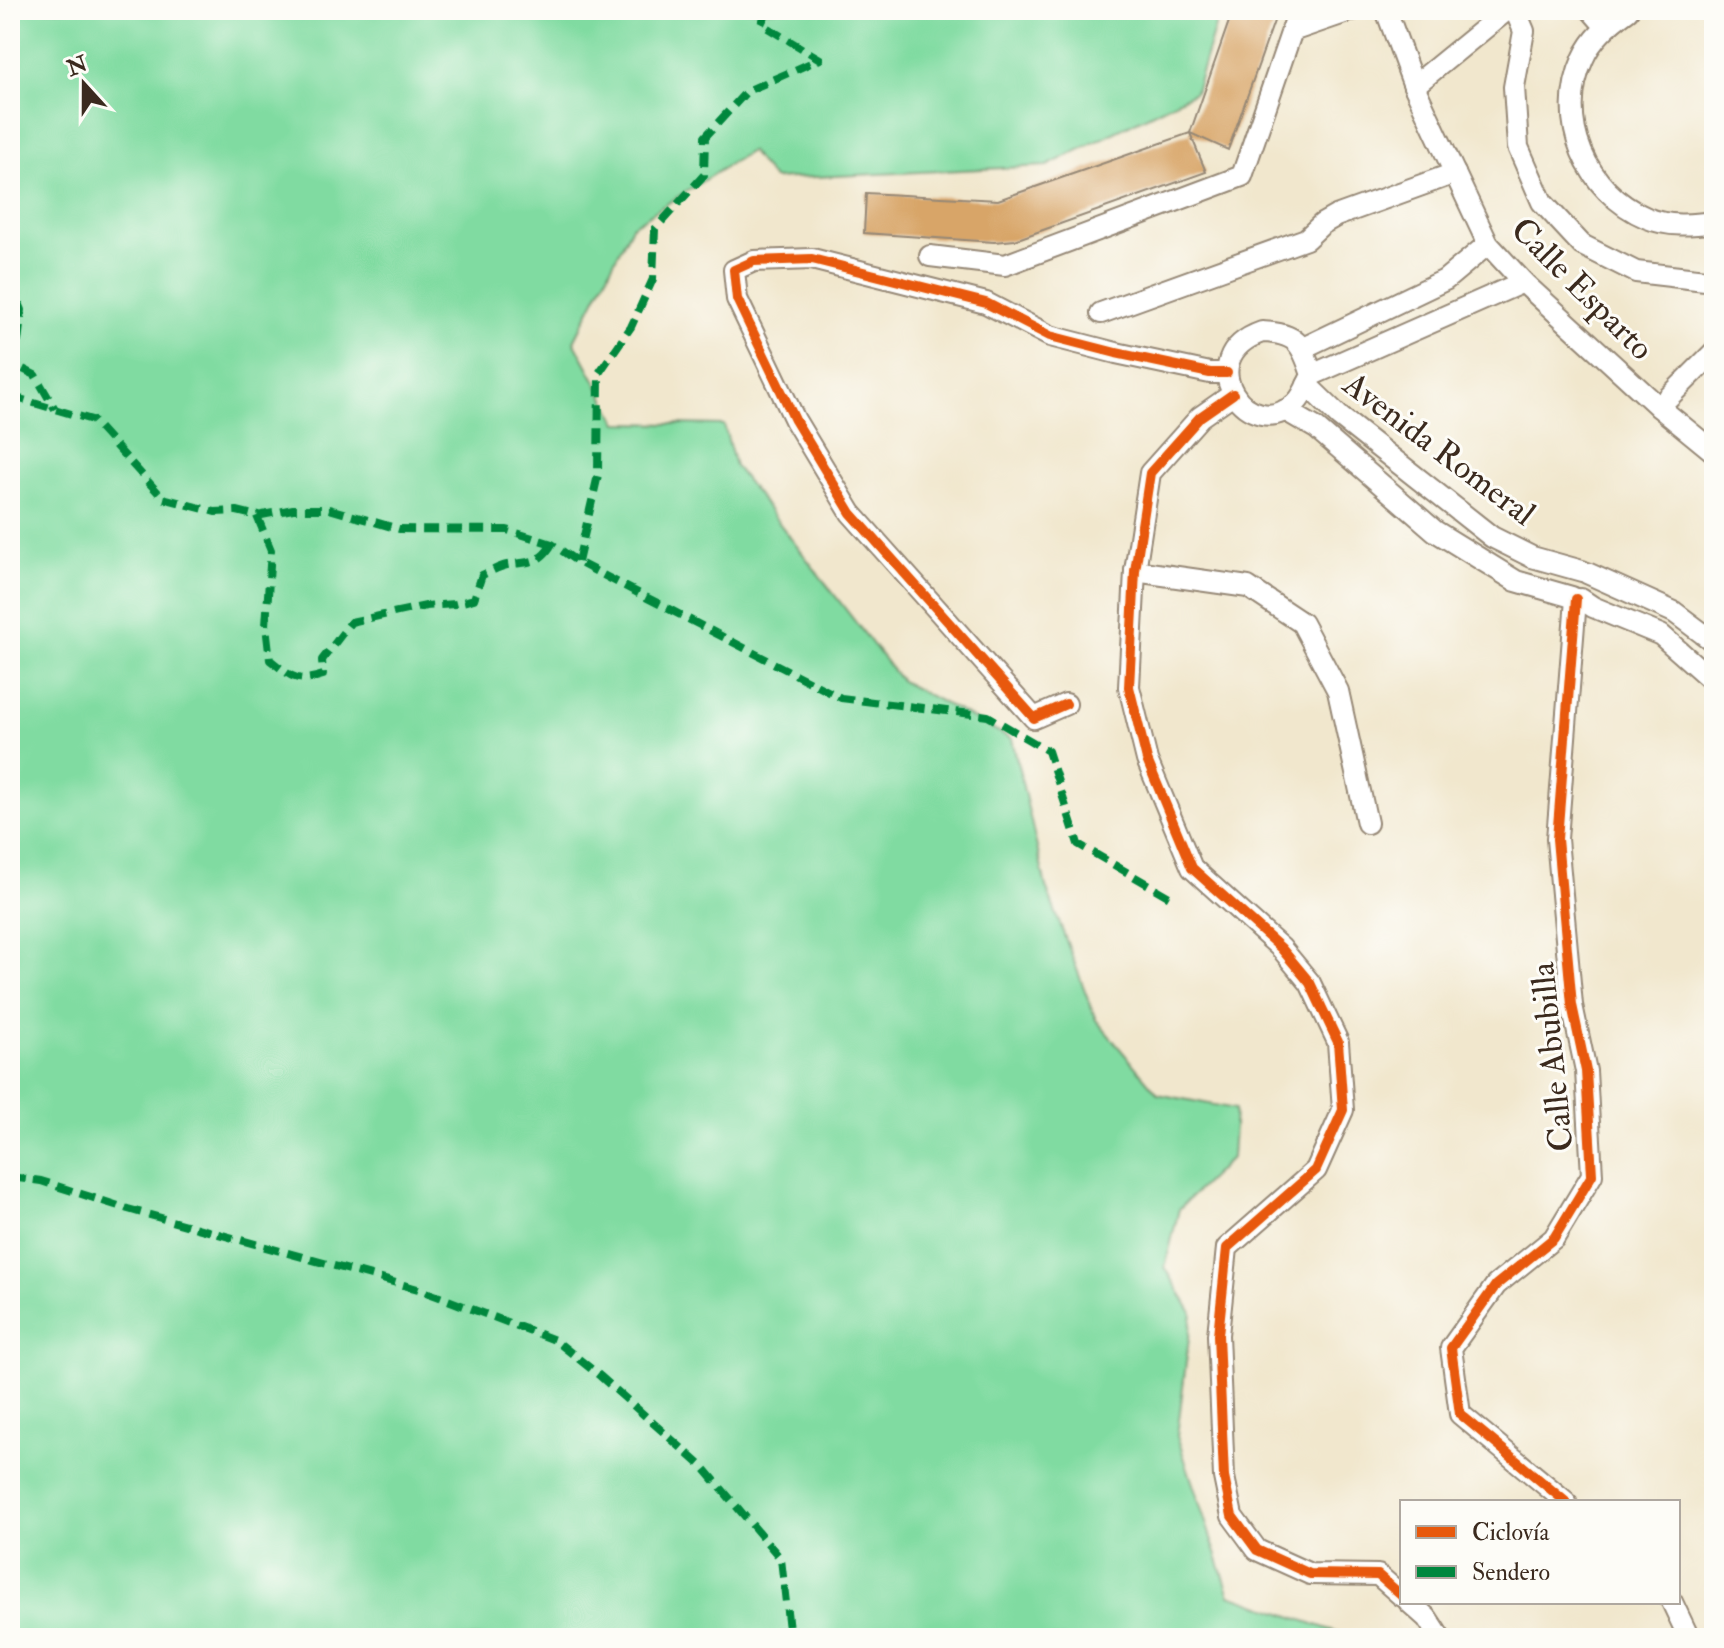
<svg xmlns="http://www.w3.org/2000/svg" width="1724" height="1648" font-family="'IM FELL Double Pica',serif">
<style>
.green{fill:#80dba1;stroke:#5e8260;stroke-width:2}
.building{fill:#d8a568}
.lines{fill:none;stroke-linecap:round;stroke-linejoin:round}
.minor-casing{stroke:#968876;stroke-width:24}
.minor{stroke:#fff;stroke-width:20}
.quiet{stroke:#00873e;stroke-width:8;stroke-dasharray:16 8;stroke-linecap:butt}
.cycleway-casing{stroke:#fdfcf7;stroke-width:15}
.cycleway{stroke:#e8590c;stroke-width:10}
.labels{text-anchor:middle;stroke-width:6;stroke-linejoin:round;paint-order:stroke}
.street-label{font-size:34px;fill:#3b2a1e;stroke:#fdfcf7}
</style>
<rect width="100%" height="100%" fill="#fdfcf7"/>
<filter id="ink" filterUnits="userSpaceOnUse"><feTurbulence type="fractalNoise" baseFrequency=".0125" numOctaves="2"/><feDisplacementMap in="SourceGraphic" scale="16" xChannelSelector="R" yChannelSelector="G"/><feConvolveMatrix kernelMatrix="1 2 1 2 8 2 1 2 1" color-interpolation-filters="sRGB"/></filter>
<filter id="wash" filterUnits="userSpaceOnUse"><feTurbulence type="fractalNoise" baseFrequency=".006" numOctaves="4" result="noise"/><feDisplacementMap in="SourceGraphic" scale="32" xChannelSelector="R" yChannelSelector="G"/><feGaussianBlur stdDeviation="1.8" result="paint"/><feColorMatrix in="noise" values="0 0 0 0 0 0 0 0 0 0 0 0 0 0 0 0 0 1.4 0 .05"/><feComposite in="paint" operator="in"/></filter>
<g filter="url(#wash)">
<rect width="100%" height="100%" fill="#f1e7cd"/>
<!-- green -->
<polygon class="green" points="10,10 1220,10 1195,92 1047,166 773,179 750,151 632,226 574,341 618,423 724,425 735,466 901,681 1012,739 1046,887 1096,1020 1158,1094 1235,1109 1232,1157 1179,1209 1165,1267 1192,1313 1177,1436 1230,1595 1354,1638 10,1638"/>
<g id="blocks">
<!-- building -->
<g class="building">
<polygon points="1233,10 1278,10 1228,150 1190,133"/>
<polygon points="1190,133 1206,172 1015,240 994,242 864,233 866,193 998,200"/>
</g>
</g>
</g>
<g filter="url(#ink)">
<use href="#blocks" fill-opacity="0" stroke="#968876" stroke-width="2"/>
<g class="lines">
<!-- minor casing -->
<g class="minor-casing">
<g id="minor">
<polyline points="1386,10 1414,86 1488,244 1523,282 1659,407 1714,452"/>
<polyline points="1515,10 1524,31 1514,87 1518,147 1542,202 1582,245 1636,272 1714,281"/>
<polyline points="1591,10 1605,26"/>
<path d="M 1628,10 C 1610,23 1592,38 1583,59 C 1555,121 1586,192 1647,218 C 1668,227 1692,225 1714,222"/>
<polyline points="1292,31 1353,10"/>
<polyline points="1414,86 1507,10"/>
<polyline points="930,256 1005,265 1242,176 1299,10"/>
<polyline points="1101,313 1306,239 1322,224 1336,216 1455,173"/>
<path d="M 1262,332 C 1297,333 1302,344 1312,375 C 1307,384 1304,395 1296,403 C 1249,446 1188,358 1262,332 Z"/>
<polyline points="1303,348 1445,280 1488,244"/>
<polyline points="1312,375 1523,282"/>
<polyline points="1307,385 1340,417 1492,537 1532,557 1582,571"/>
<polyline points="1233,394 1200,417 1150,473 1135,571 1129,687 1147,760 1192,868 1281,948 1310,983 1338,1042 1343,1110 1316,1170 1227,1248 1218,1335 1224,1477 1232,1516 1257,1550 1310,1574 1378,1575 1402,1596"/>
<polyline points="1659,407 1714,352"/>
<polyline points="1285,410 1316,428 1435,531 1516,581 1572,597"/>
<polyline points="1135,571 1248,587 1302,623 1338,691 1367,823"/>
<polyline points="1587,573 1674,612 1714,642"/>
<polyline points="1581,599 1593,607 1661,635 1714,682"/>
<polyline points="1066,704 1034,718 851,513 795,420 737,299 734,270 754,261 812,259 986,303 1050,336 1116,353 1210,373 1227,373"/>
<polyline points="1566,1502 1460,1414 1451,1348 1496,1285 1554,1238 1592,1175 1586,1071 1572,1005 1557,839 1576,599"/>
<polyline points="1409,1602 1427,1618 1440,1638"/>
<polyline points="1672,1602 1689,1638"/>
</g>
</g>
<!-- minor -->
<use href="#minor" class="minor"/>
<!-- quiet -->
<g class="quiet">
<polyline points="10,281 22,310 15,365 35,375 55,409"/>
<polyline points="10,396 92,420 163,498 215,512 237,511 257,516 293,509 329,509 399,529 507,530 552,544 578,562 841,698 988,716 1048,751 1078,844 1173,899"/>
<path d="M 257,516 L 271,550 L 266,626 L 270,660 C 291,676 296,684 323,675 L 322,660 L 351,622 L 426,606 L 455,604 L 474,599 L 482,575 C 490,572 498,567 507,565 C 529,561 539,565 552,544"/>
<polyline points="578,562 598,475 599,373 631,327 653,279 655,229 704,175 705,137 747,91 820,59 761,24 768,10"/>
<polyline points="10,1177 41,1181 128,1209 418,1289 555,1340 600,1376 704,1468 781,1559 790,1638"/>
</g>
<!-- cycleway casing -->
<g class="cycleway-casing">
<g id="cycleway">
<polyline points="1233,394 1200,417 1150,473 1135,571 1129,687 1147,760 1192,868 1281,948 1310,983 1338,1042 1343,1110 1316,1170 1227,1248 1218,1335 1224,1477 1232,1516 1257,1550 1310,1574 1378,1575 1402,1596"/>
<polyline points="1066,704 1034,718 851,513 795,420 737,299 734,270 754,261 812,259 986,303 1050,336 1116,353 1210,373 1227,373"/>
<polyline points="1566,1502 1460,1414 1451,1348 1496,1285 1554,1238 1592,1175 1586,1071 1572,1005 1557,839 1576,599"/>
</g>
</g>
<!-- cycleway -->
<use href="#cycleway" class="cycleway"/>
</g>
</g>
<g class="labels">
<!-- street labels -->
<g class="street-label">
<text transform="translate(1583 288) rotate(45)" y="12">Calle Esparto</text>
<text transform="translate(1440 448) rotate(37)" y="12">Avenida Romeral</text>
<text transform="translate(1551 1057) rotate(-96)" y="12">Calle Abubilla</text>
</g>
</g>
<!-- margin -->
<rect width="1724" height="1648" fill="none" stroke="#fdfcf7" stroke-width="40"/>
<!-- legend -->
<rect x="1400" y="1500" width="280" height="104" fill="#fdfcf7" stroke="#afa8a0" stroke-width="2"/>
<rect x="1416" y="1526" width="40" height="12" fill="#e8590c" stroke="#afa8a0" stroke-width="2"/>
<text x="1472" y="1540" font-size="24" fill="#3b2a1e">Ciclovía</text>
<rect x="1416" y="1566" width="40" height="12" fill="#00873e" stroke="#afa8a0" stroke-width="2"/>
<text x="1472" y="1580" font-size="24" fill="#3b2a1e">Sendero</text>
<!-- north arrow -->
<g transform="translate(84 84) rotate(339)" stroke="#fdfcf7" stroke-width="6" paint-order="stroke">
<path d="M0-6L14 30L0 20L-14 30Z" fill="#3b2a1e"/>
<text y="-12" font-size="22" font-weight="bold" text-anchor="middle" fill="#3b2a1e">N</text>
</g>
</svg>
